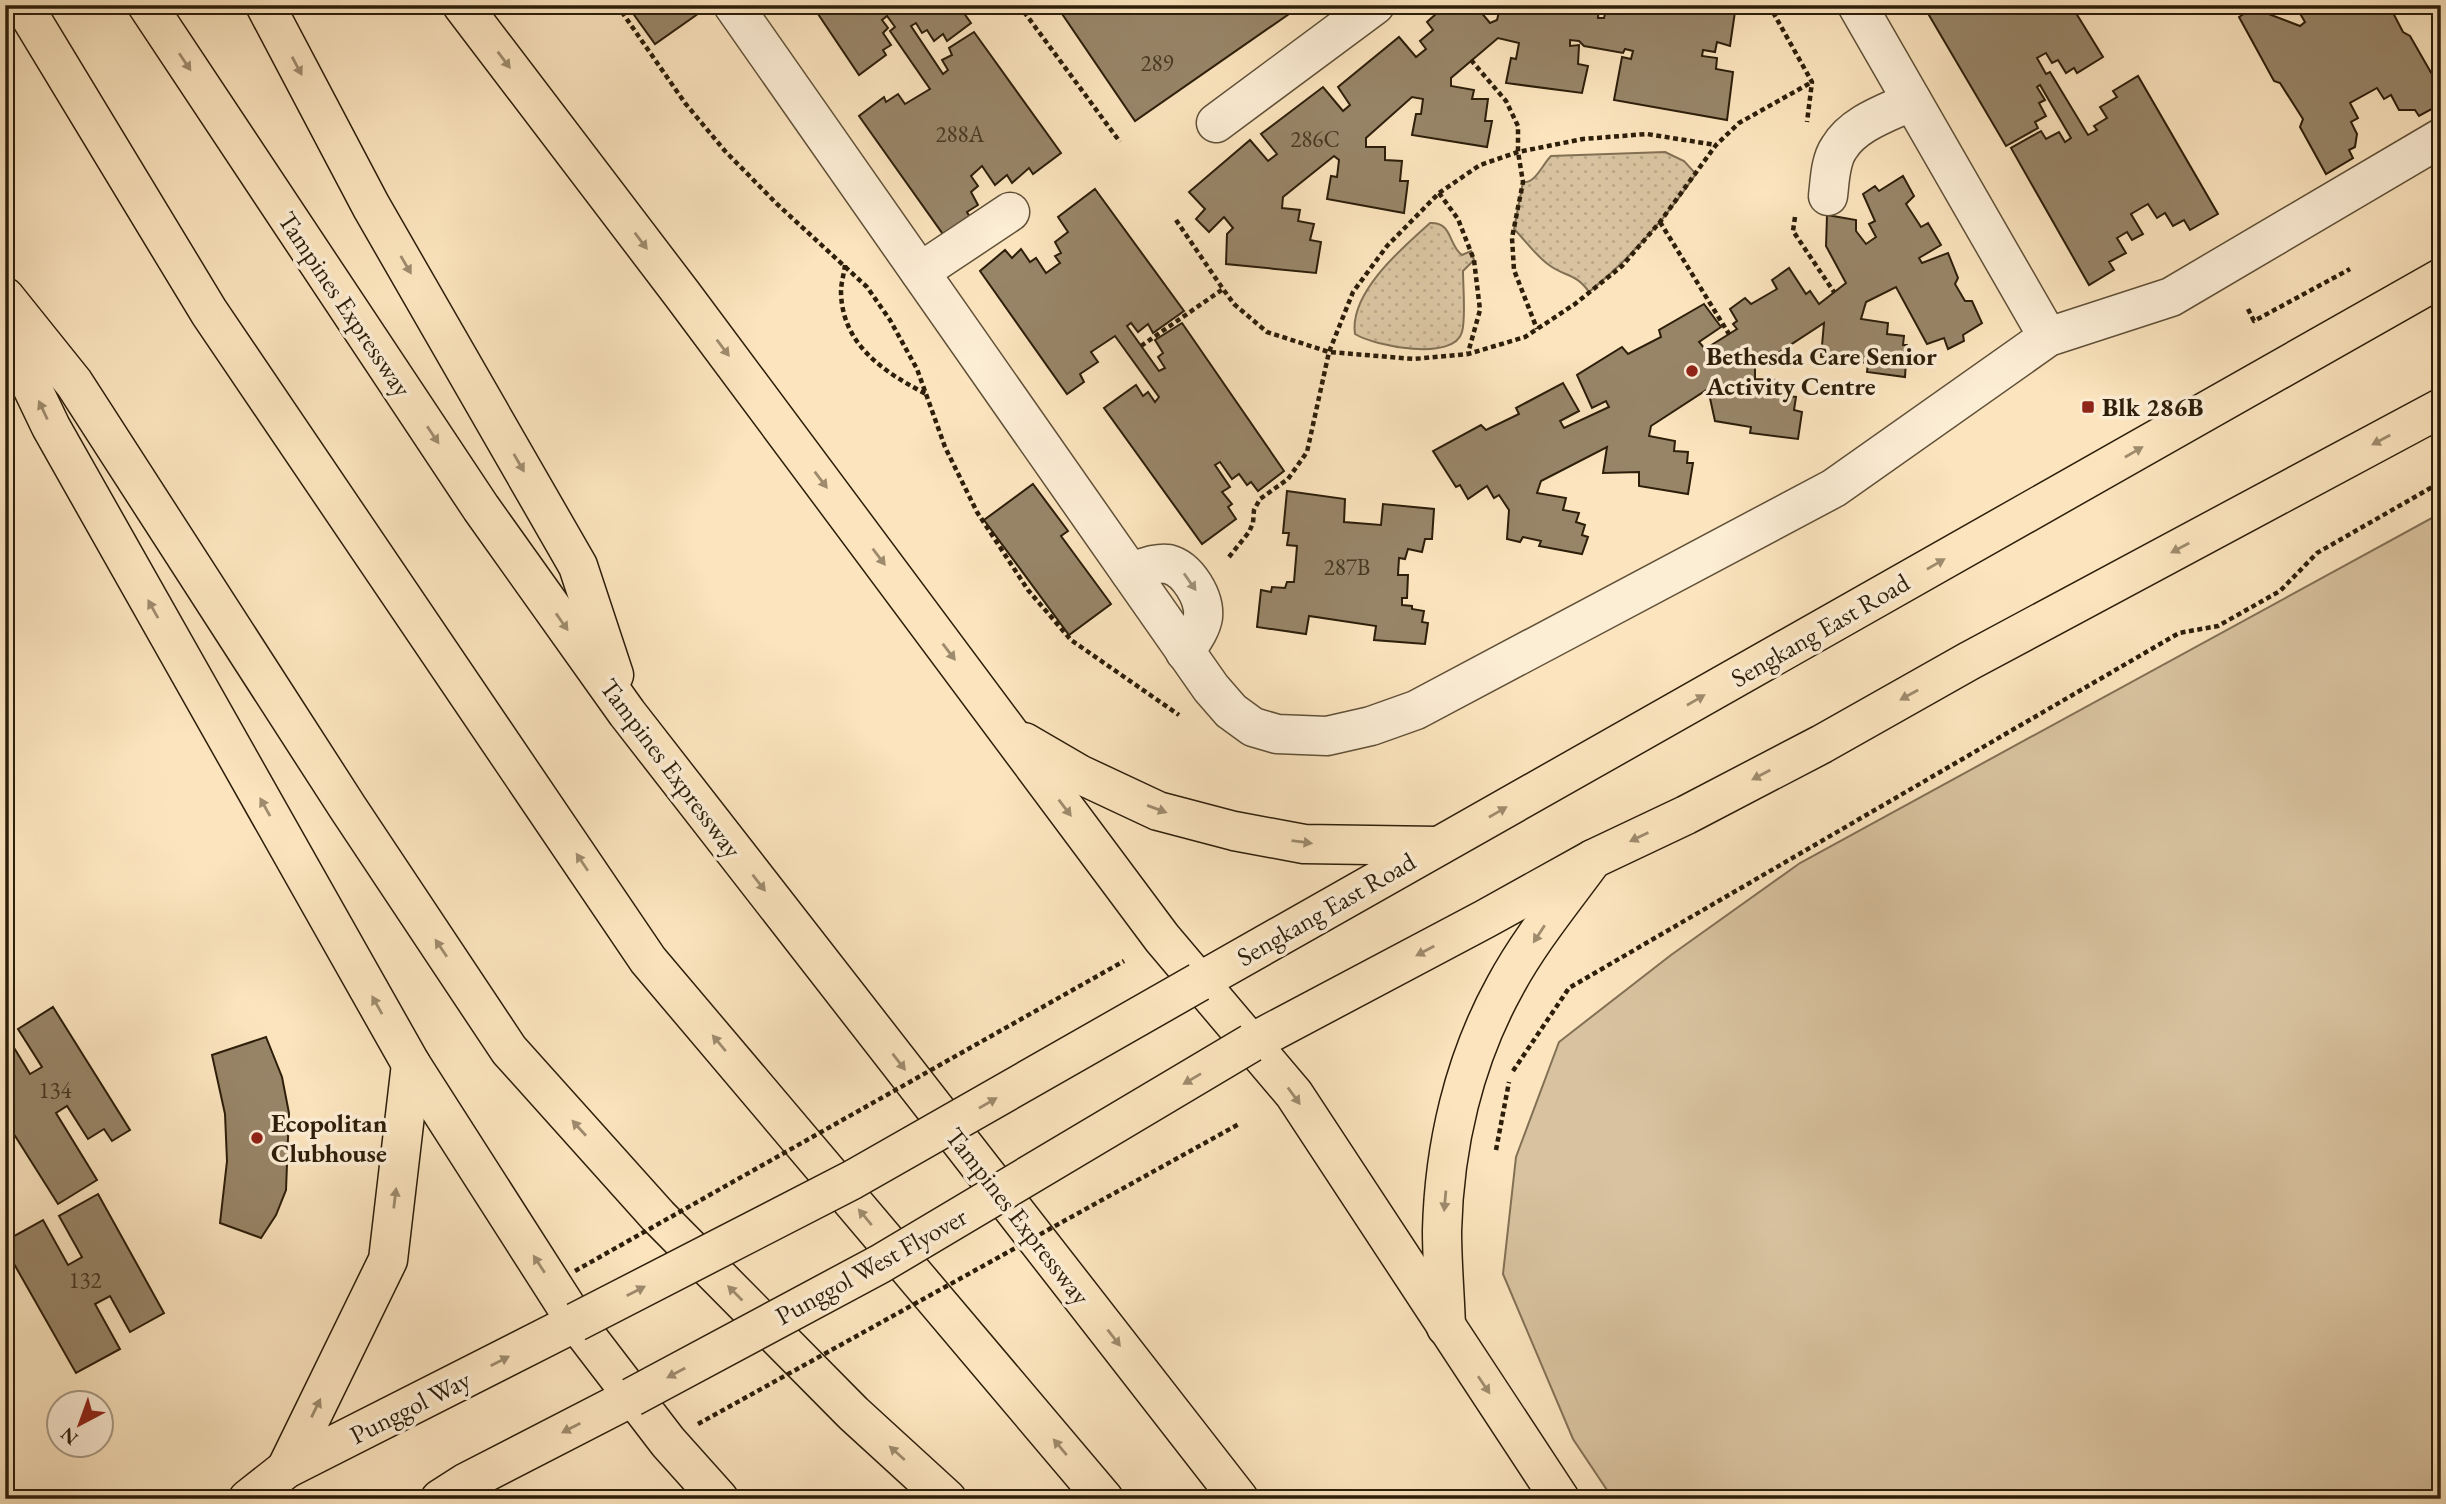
<svg xmlns="http://www.w3.org/2000/svg" width="2446" height="1504" font-family="'EB Garamond',serif">
<style>
.grass{fill:#d8c29f;stroke:#827054;stroke-width:2}
.park{fill:url(#park-dots);stroke:#827054;stroke-width:2}
.building{fill:#988568;stroke:#2d1e0a;stroke-width:2}
.lines{fill:none;stroke-linecap:round;stroke-linejoin:round}
.minor-casing{stroke:#605037;stroke-width:41}
.major-casing{stroke:#2d1e0a;stroke-width:41}
.highway-casing{stroke:#2d1e0a;stroke-width:41}
.path{stroke:#2d1e0a;stroke-width:4.5;stroke-dasharray:5 3.5;stroke-linecap:butt}
.minor{stroke:#fcedd5;stroke-width:38}
.major{stroke:#fbe4be;stroke-width:38}
.highway{stroke:#fbe4be;stroke-width:38}
.major-bridge-casing{stroke:#2d1e0a;stroke-width:41;stroke-linecap:butt}
.path-bridge{stroke:#2d1e0a;stroke-width:4.5;stroke-dasharray:5 3.5;stroke-linecap:butt}
.major-bridge{stroke:#fbe4be;stroke-width:38}
.oneway{fill:#9e8b6d}
.oneway2{fill:#9f907a}
.poi-dot{fill:#8f2418;stroke:#fcedd5;stroke-width:2.5}
.labels{text-anchor:middle;stroke-width:7;stroke-linejoin:round;paint-order:stroke}
.number-label{font-size:23px;fill:#483822}
.street-label{font-size:26px;fill:#2d1e0a;stroke:#fcedd5}
.poi-label{font-size:26px;font-weight:bold;fill:#2d1e0a;stroke:#fcedd5;text-anchor:start}
</style>
<defs>
<pattern id="park-dots" width="8" height="8" patternUnits="userSpaceOnUse" patternTransform="scale(1.75)"><rect width="8" height="8" fill="#d8c29f"/><path d="M2 2h.1M6 6h.1" fill="none" stroke="#baa688" stroke-width="1.8" stroke-linecap="round"/></pattern>
</defs>
<rect width="100%" height="100%" fill="#fbe4be"/>
<filter id="stains"><feTurbulence type="fractalNoise" baseFrequency=".00286" numOctaves="4"/><feColorMatrix values="0 0 0 0 .2 0 0 0 0 .09 0 0 0 0 .02 0 0 0 .5 -.17"/></filter>
<radialGradient id="worn" r=".72"><stop offset=".6" stop-color="#630" stop-opacity="0"/><stop offset="1" stop-color="#630" stop-opacity=".3"/></radialGradient>
<!-- grass -->
<polygon class="grass" points="2441,513 2441,1499 1613,1499 1573,1439 1503,1274 1516,1157 1559,1042 1671,955 1800,863"/>
<!-- park -->
<g class="park">
<path d="M 1665,152 L 1684,161 L 1696,174 C 1666,218 1631,258 1589,292 C 1576,273 1565,277 1549,265 C 1535,255 1526,241 1514,229 L 1523,182 C 1535,184 1542,165 1551,156 Z"/>
<path d="M 1430,223 C 1453,222 1448,245 1462,255 L 1471,251 L 1474,260 L 1463,271 C 1463,287 1466,318 1462,332 C 1454,362 1374,346 1355,334 C 1349,293 1402,248 1430,223 Z"/>
</g>
<!-- building -->
<g class="building">
<polygon points="627,5 698,5 702,11 655,44"/>
<polygon points="812,5 958,5 971,23 947,41 943,34 934,41 927,30 922,33 916,23 911,26 943,74 948,70 942,60 952,55 949,48 974,32 1061,153 1033,174 1029,168 1012,183 1007,175 995,185 982,166 971,176 978,186 971,192 978,205 967,212 971,219 945,237 859,116 884,97 886,102 898,94 905,104 930,89 890,31 895,27 887,16 882,20 888,28 883,33 891,45 883,50 886,55 859,75"/>
<polygon points="1056,5 1302,5 1135,121"/>
<polygon points="1446,5 1450,5 1455,9 1459,5 1475,5 1490,23 1497,20 1500,8 1489,5 1599,5 1598,18 1604,18 1607,5 1736,5 1730,46 1717,42 1715,52 1703,50 1702,56 1717,58 1716,69 1733,72 1727,120 1614,100 1622,57 1631,59 1633,51 1625,49 1623,53 1584,46 1579,41 1570,40 1570,46 1579,45 1578,64 1588,66 1582,93 1506,83 1511,58 1516,59 1519,43 1498,38 1451,78 1451,86 1474,90 1472,99 1488,99 1485,121 1492,121 1487,147 1412,135 1416,114 1421,114 1423,99 1412,97 1366,138 1366,147 1385,147 1385,160 1402,161 1400,181 1408,181 1404,213 1327,199 1331,176 1337,177 1339,160 1334,156 1283,197 1282,208 1300,210 1298,221 1314,224 1310,240 1321,242 1316,273 1226,264 1227,234 1233,228 1224,217 1209,232 1196,219 1205,209 1189,192 1250,140 1268,161 1277,154 1261,134 1323,87 1343,111 1350,105 1338,87 1399,37 1416,57 1426,49 1420,41 1433,30 1427,22"/>
<polygon points="1923,5 2071,5 2103,57 2077,73 2074,68 2066,73 2058,60 2052,63 2046,53 2037,58 2046,74 2050,72 2088,135 2097,130 2094,126 2107,118 2100,107 2117,97 2113,91 2138,76 2218,214 2190,230 2184,220 2173,226 2165,213 2157,218 2148,204 2131,214 2143,234 2132,240 2127,232 2117,238 2126,253 2109,262 2114,270 2089,285 2011,148 2041,131 2046,139 2059,132 2065,142 2071,138 2040,85 2037,87 2045,100 2039,103 2046,116 2035,122 2038,128 2006,146"/>
<polygon points="2295,5 2313,5 2315,11 2325,5 2389,5 2403,32 2410,36 2441,90 2441,104 2419,116 2415,110 2399,110 2391,95 2384,99 2377,88 2350,103 2358,118 2351,122 2357,134 2355,147 2349,150 2353,158 2326,174 2300,127 2303,119 2280,83 2274,81 2239,17 2253,8 2300,26 2305,22"/>
<polygon points="1903,176 1914,196 1906,204 1921,227 1928,223 1941,245 1919,258 1922,263 1948,253 1958,278 1955,284 1965,301 1972,301 1982,323 1963,335 1964,341 1948,349 1944,338 1927,344 1896,287 1866,302 1861,319 1888,323 1887,334 1904,336 1903,345 1907,345 1905,377 1867,372 1868,363 1821,357 1824,323 1755,368 1755,379 1777,380 1777,395 1796,397 1794,410 1802,412 1798,439 1750,433 1751,427 1715,421 1708,389 1651,426 1649,436 1675,441 1674,451 1688,452 1687,463 1693,463 1688,494 1639,486 1639,472 1603,473 1607,447 1541,481 1537,493 1566,498 1563,510 1579,513 1576,522 1585,525 1582,535 1588,537 1582,554 1539,546 1541,541 1523,537 1520,542 1507,539 1509,510 1499,495 1494,498 1487,486 1468,499 1460,485 1456,487 1433,451 1481,425 1486,430 1519,414 1516,408 1563,383 1579,411 1560,421 1564,428 1609,407 1606,401 1592,408 1577,375 1622,347 1628,354 1661,337 1659,330 1704,304 1721,327 1699,342 1705,349 1737,329 1733,324 1737,321 1730,309 1745,298 1751,304 1777,289 1772,280 1789,268 1806,294 1810,291 1819,304 1846,283 1826,246 1827,215 1856,220 1856,231 1866,244 1876,237 1869,224 1875,221 1863,194 1875,186 1879,191"/>
<polygon points="1095,189 1184,311 1153,333 1148,324 1138,332 1131,323 1127,326 1159,371 1165,368 1158,357 1163,353 1155,340 1182,323 1284,471 1258,491 1251,482 1247,485 1239,474 1232,479 1220,462 1215,465 1230,487 1222,492 1232,504 1228,507 1236,519 1202,544 1104,408 1136,385 1143,396 1148,392 1155,402 1159,397 1115,336 1091,352 1098,362 1080,374 1084,382 1067,394 980,271 1005,250 1012,258 1021,249 1030,262 1036,258 1046,273 1060,263 1055,256 1061,253 1055,242 1068,232 1058,217"/>
<polygon points="1033,484 1068,531 1061,536 1111,604 1069,635 984,520"/>
<polygon points="1287,491 1345,499 1344,522 1381,525 1383,504 1434,509 1432,539 1425,539 1422,552 1408,549 1405,559 1399,558 1398,575 1408,575 1407,598 1402,598 1402,605 1412,606 1412,609 1424,611 1422,622 1428,623 1425,644 1374,640 1376,626 1309,616 1306,634 1257,627 1261,590 1271,592 1272,587 1285,588 1287,582 1294,582 1297,546 1287,545 1289,533 1283,533"/>
<polygon points="53,1007 130,1130 112,1141 104,1129 88,1139 67,1106 56,1113 97,1180 58,1204 5,1120 5,1033 30,1074 42,1067 18,1029"/>
<polygon points="266,1037 282,1077 289,1113 286,1190 276,1215 261,1238 220,1223 227,1161 225,1114 212,1055"/>
<polygon points="98,1194 164,1313 130,1332 110,1296 95,1304 120,1349 76,1373 5,1248 5,1241 43,1220 68,1265 82,1257 59,1216"/>
</g>
<g class="lines">
<!-- minor casing -->
<g class="minor-casing">
<g id="minor">
<polyline points="733,5 1211,688 1231,711 1253,727 1277,734 1327,736 1371,726 1416,710 1834,488 2048,337 2171,297 2441,138"/>
<polyline points="1857,5 2048,337"/>
<polyline points="1216,123 1375,5"/>
<path d="M 1828,196 C 1830,180 1830,161 1839,148 C 1854,123 1887,113 1912,101"/>
<polyline points="920,272 1010,212"/>
<path d="M 1130,572 C 1141,569 1157,562 1168,564 C 1188,569 1205,598 1203,617 C 1201,630 1191,642 1185,652"/>
</g>
</g>
<!-- major casing -->
<g class="major-casing">
<g id="major">
<polyline points="1199,982 2441,278"/>
<polyline points="1251,1043 1485,919 1593,859 1686,815 1822,744 1969,661 2441,408"/>
<polyline points="248,1499 286,1469 576,1322"/>
<polyline points="440,1499 465,1483 632,1397"/>
</g>
</g>
<!-- highway casing -->
<g class="highway-casing">
<g id="highway">
<polyline points="23,5 209,312 648,960 1104,1499"/>
<polyline points="147,5 481,508 627,713 1239,1499"/>
<polyline points="265,5 371,206 578,566 614,675"/>
<polyline points="462,5 682,294 1162,938 1294,1094 1560,1499"/>
<polyline points="5,297 74,383 348,808 509,1050 658,1216 853,1413 947,1499"/>
<polyline points="5,331 51,427 411,1064 576,1322 668,1442 719,1499"/>
<polyline points="1024,742 1079,774 1158,811 1234,831 1304,844 1438,846"/>
<path d="M 1446,1327 C 1445,1295 1442,1263 1442,1231 C 1444,1146 1464,1060 1505,986 C 1529,941 1563,900 1593,859"/>
<polyline points="286,1469 388,1260 411,1064"/>
</g>
</g>
<!-- path -->
<g class="path">
<polyline points="617,5 685,103 725,151 777,204 867,287 890,320 917,369 945,447 977,512 1028,590 1071,640 1179,715"/>
<polyline points="1019,5 1120,142"/>
<polyline points="1769,5 1812,82 1807,122"/>
<polyline points="1471,60 1506,101 1518,126 1518,152 1523,182 1512,238 1514,270 1537,329"/>
<polyline points="1439,193 1458,219 1474,260 1480,310 1468,353"/>
<polyline points="1795,217 1793,231 1834,292"/>
<polyline points="1176,220 1223,289 1234,304 1267,332 1329,352 1414,359 1468,354 1525,337 1575,304 1622,266 1660,222 1716,145 1739,123 1812,82"/>
<polyline points="1660,222 1729,334"/>
<path d="M 845,265 C 844,274 841,283 841,292 C 842,345 884,372 926,394"/>
<polyline points="2248,309 2254,321 2350,269"/>
<polyline points="1141,346 1223,289"/>
<polyline points="1229,557 1249,532 1253,523 1254,510 1260,499 1288,479 1307,452 1329,352 1353,292 1387,246 1439,193 1480,165 1518,152 1583,139 1647,134 1716,145"/>
<polyline points="1513,1071 1569,988 2179,633 2218,626 2280,591 2317,553 2441,482"/>
<polyline points="1496,1150 1509,1082"/>
</g>
<!-- minor -->
<use href="#minor" class="minor"/>
<!-- major -->
<use href="#major" class="major"/>
<!-- highway -->
<use href="#highway" class="highway"/>
<!-- major-bridge casing -->
<g class="major-bridge-casing">
<g id="major-bridge">
<polyline points="576,1322 852,1180 1199,982"/>
<polyline points="632,1397 880,1264 1251,1043"/>
</g>
</g>
<!-- path-bridge -->
<g class="path-bridge">
<polyline points="575,1271 1124,961"/>
<polyline points="698,1424 1239,1124"/>
</g>
<!-- major-bridge -->
<use href="#major-bridge" class="major-bridge"/>
</g>
<!-- one-way arrows -->
<defs><path id="oneway-solid" d="M-6-.8H1V-3.2L6.5 0L1 3.2V.8H-6Z" transform="scale(1.75)"/></defs>
<g class="oneway">
<use href="#oneway-solid" transform="translate(504 60) rotate(53)"/>
<use href="#oneway-solid" transform="translate(185 62) rotate(56)"/>
<use href="#oneway-solid" transform="translate(297 66) rotate(62)"/>
<use href="#oneway-solid" transform="translate(641 241) rotate(53)"/>
<use href="#oneway-solid" transform="translate(406 265) rotate(60)"/>
<use href="#oneway-solid" transform="translate(723 348) rotate(53)"/>
<use href="#oneway-solid" transform="translate(43 410) rotate(-115)"/>
<use href="#oneway-solid" transform="translate(433 435) rotate(56)"/>
<use href="#oneway-solid" transform="translate(2381 440) rotate(152)"/>
<use href="#oneway-solid" transform="translate(2134 452) rotate(-30)"/>
<use href="#oneway-solid" transform="translate(519 463) rotate(60)"/>
<use href="#oneway-solid" transform="translate(821 480) rotate(53)"/>
<use href="#oneway-solid" transform="translate(2180 548) rotate(152)"/>
<use href="#oneway-solid" transform="translate(879 557) rotate(53)"/>
<use href="#oneway-solid" transform="translate(1936 564) rotate(-30)"/>
<use href="#oneway-solid" transform="translate(153 609) rotate(-119)"/>
<use href="#oneway-solid" transform="translate(562 622) rotate(55)"/>
<use href="#oneway-solid" transform="translate(949 652) rotate(53)"/>
<use href="#oneway-solid" transform="translate(1909 695) rotate(151)"/>
<use href="#oneway-solid" transform="translate(1696 700) rotate(-30)"/>
<use href="#oneway-solid" transform="translate(1761 775) rotate(152)"/>
<use href="#oneway-solid" transform="translate(265 807) rotate(-119)"/>
<use href="#oneway-solid" transform="translate(1065 808) rotate(53)"/>
<use href="#oneway-solid" transform="translate(1157 809) rotate(20)"/>
<use href="#oneway-solid" transform="translate(1498 812) rotate(-30)"/>
<use href="#oneway-solid" transform="translate(1639 837) rotate(154)"/>
<use href="#oneway-solid" transform="translate(1302 842) rotate(7)"/>
<use href="#oneway-solid" transform="translate(582 862) rotate(-124)"/>
<use href="#oneway-solid" transform="translate(759 883) rotate(52)"/>
<use href="#oneway-solid" transform="translate(1539 934) rotate(123)"/>
<use href="#oneway-solid" transform="translate(441 948) rotate(-124)"/>
<use href="#oneway-solid" transform="translate(1425 951) rotate(152)"/>
<use href="#oneway-solid" transform="translate(377 1005) rotate(-119)"/>
<use href="#oneway-solid" transform="translate(719 1043) rotate(-130)"/>
<use href="#oneway-solid" transform="translate(899 1062) rotate(52)"/>
<use href="#oneway-solid" transform="translate(1192 1079) rotate(149)"/>
<use href="#oneway-solid" transform="translate(1294 1096) rotate(54)"/>
<use href="#oneway-solid" transform="translate(988 1103) rotate(-30)"/>
<use href="#oneway-solid" transform="translate(579 1128) rotate(-132)"/>
<use href="#oneway-solid" transform="translate(395 1198) rotate(-83)"/>
<use href="#oneway-solid" transform="translate(1445 1201) rotate(95)"/>
<use href="#oneway-solid" transform="translate(865 1217) rotate(-130)"/>
<use href="#oneway-solid" transform="translate(539 1264) rotate(-123)"/>
<use href="#oneway-solid" transform="translate(636 1291) rotate(-27)"/>
<use href="#oneway-solid" transform="translate(735 1293) rotate(-135)"/>
<use href="#oneway-solid" transform="translate(1114 1338) rotate(52)"/>
<use href="#oneway-solid" transform="translate(500 1361) rotate(-27)"/>
<use href="#oneway-solid" transform="translate(676 1373) rotate(152)"/>
<use href="#oneway-solid" transform="translate(1484 1385) rotate(56)"/>
<use href="#oneway-solid" transform="translate(316 1408) rotate(-64)"/>
<use href="#oneway-solid" transform="translate(571 1428) rotate(153)"/>
<use href="#oneway-solid" transform="translate(1060 1447) rotate(-130)"/>
<use href="#oneway-solid" transform="translate(897 1453) rotate(-138)"/>
</g>
<use class="oneway2" href="#oneway-solid" transform="translate(1190 582) rotate(55)"/>
<!-- markers -->
<g class="poi-dot">
<circle cx="1692" cy="371" r="7"/>
<rect x="2081" y="400" width="14" height="14" rx="3.5"/>
<circle cx="257" cy="1138" r="7"/>
</g>
<g class="labels">
<!-- number labels -->
<g class="number-label">
<text x="1157" y="71">289</text>
<text x="960" y="142">288A</text>
<text x="1315" y="147">286C</text>
<text x="1347" y="575">287B</text>
<text x="55" y="1098">134</text>
<text x="85" y="1288">132</text>
</g>
<!-- street labels -->
<g class="street-label">
<text transform="translate(345 304) rotate(56)" y="9">Tampines Expressway</text>
<text transform="translate(1820 630) rotate(-30)" y="9">Sengkang East Road</text>
<text transform="translate(671 768) rotate(53)" y="9">Tampines Expressway</text>
<text transform="translate(1326 909) rotate(-30)" y="9">Sengkang East Road</text>
<text transform="translate(1018 1216) rotate(52)" y="9">Tampines Expressway</text>
<text transform="translate(871 1266) rotate(-29)" y="9">Punggol West Flyover</text>
<text transform="translate(410 1407) rotate(-27)" y="9">Punggol Way</text>
</g>
<!-- poi labels -->
<g class="poi-label">
<text x="1706" y="365">Bethesda Care Senior<tspan x="1706" dy="30">Activity Centre</tspan></text>
<text x="2102" y="416">Blk 286B</text>
<text x="271" y="1132">Ecopolitan<tspan x="271" dy="30">Clubhouse</tspan></text>
</g>
</g>
<!-- margin -->
<rect width="2446" height="1504" fill="none" stroke="#fbe4be" stroke-width="28"/>
<rect x="7" y="7" width="2432" height="1490" fill="none" stroke="#2d1e0a" stroke-width="3.5"/>
<rect x="14" y="14" width="2418" height="1476" fill="none" stroke="#2d1e0a" stroke-width="2"/>
<!-- north arrow -->
<g transform="translate(80 1424) rotate(221)"><circle r="33" fill="#fcedd5" stroke="#a99a84" stroke-width="2"/>
<path d="M0-5L12 26L0 18L-12 26Z" fill="#8f2418"/>
<text y="-10" font-size="19" font-weight="bold" text-anchor="middle" fill="#2d1e0a">N</text>
</g>
<rect width="100%" height="100%" filter="url(#stains)"/>
<rect width="100%" height="100%" fill="url(#worn)"/>
</svg>
